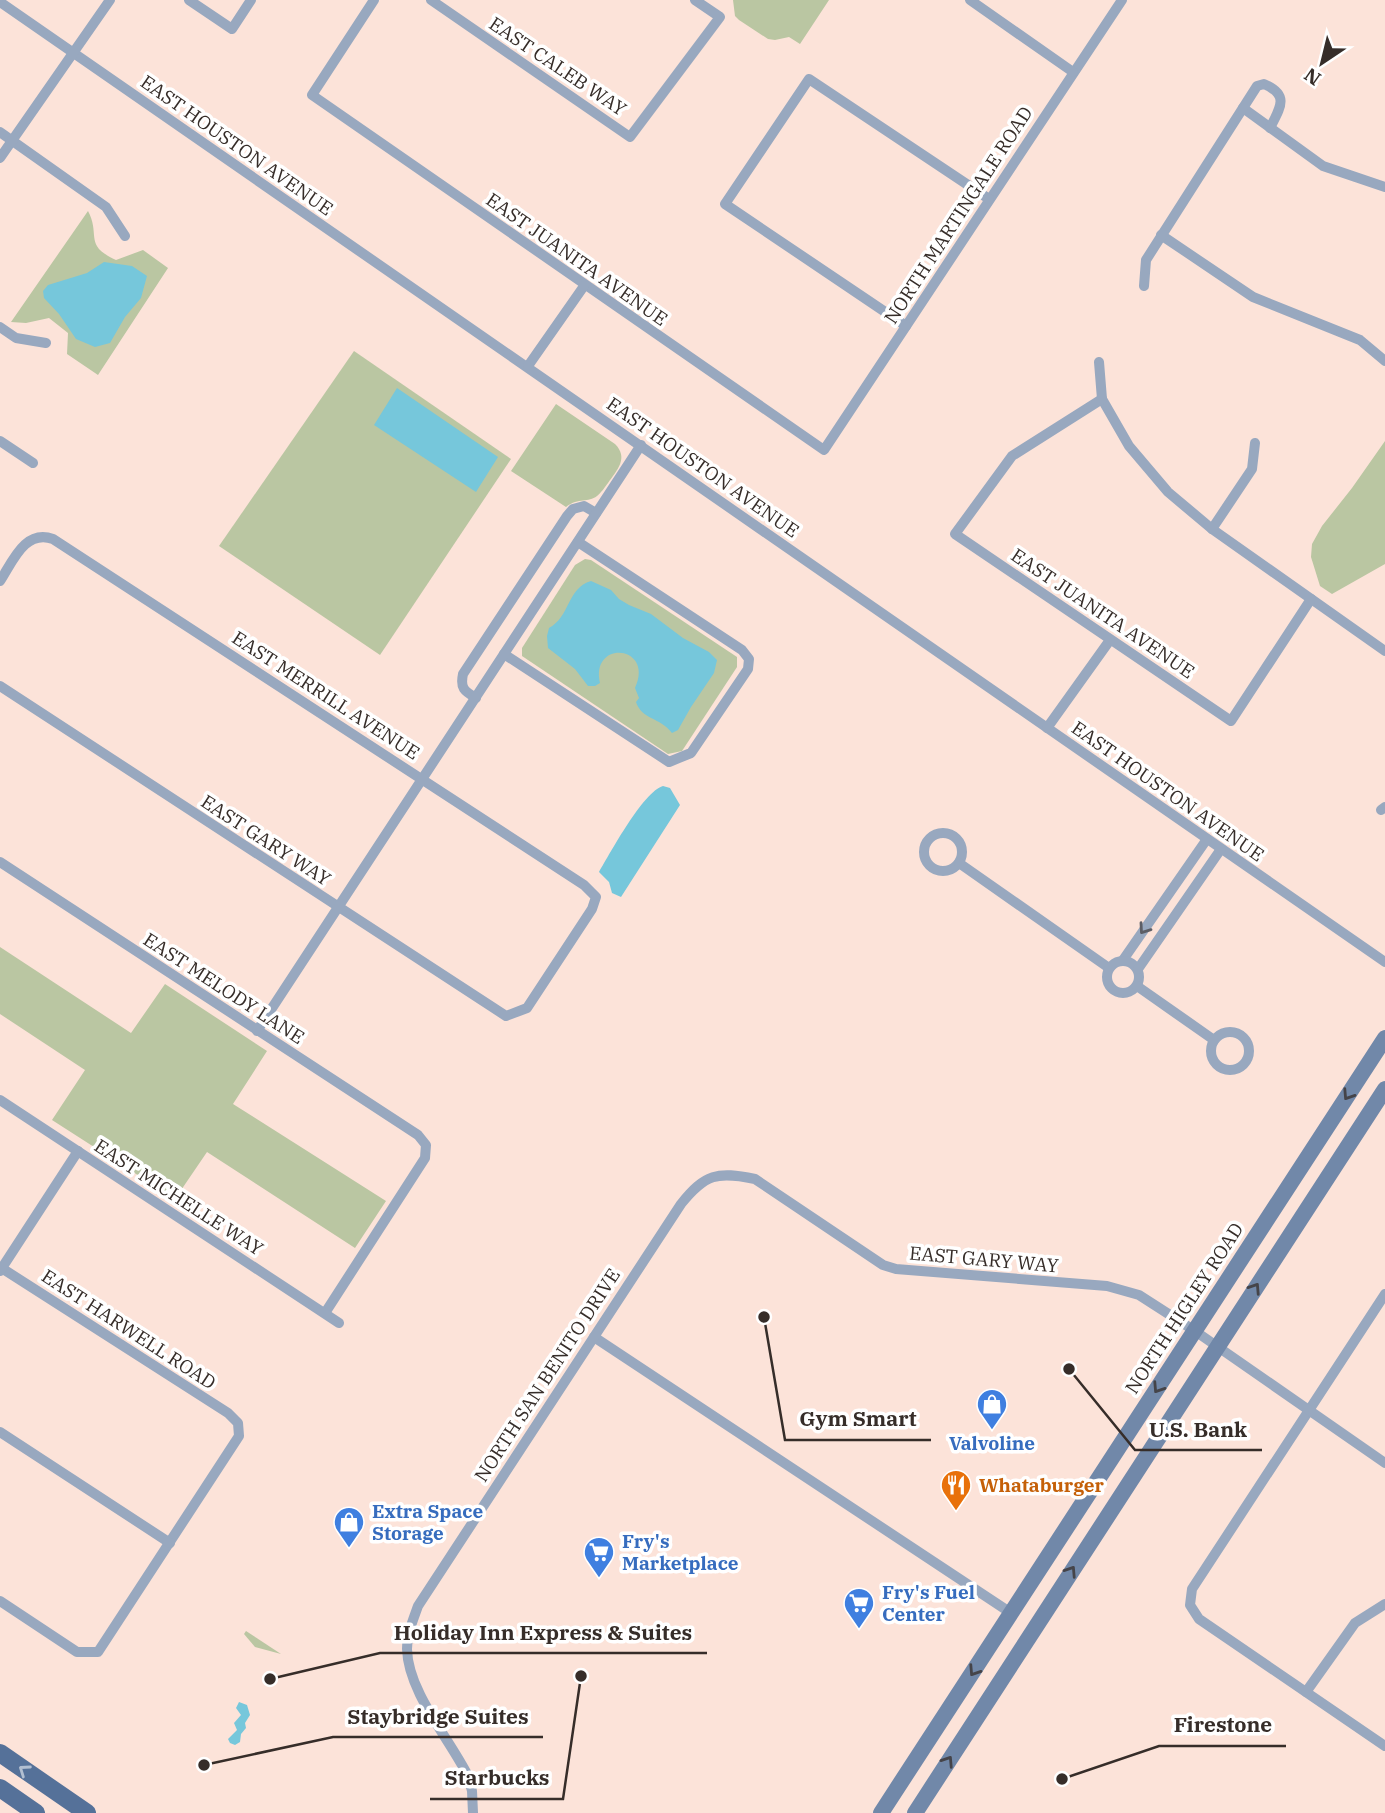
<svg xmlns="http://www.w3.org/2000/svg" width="1385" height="1813" font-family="'IBM Plex Serif',serif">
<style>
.green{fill:#bac6a2}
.water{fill:#76c7db}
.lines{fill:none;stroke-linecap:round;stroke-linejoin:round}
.minor{stroke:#98a8bf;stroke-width:10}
.secondary{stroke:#7188a9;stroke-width:16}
.primary{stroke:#557199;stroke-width:18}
.oneway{stroke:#5d5e65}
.oneway2{stroke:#454449}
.oneway3{stroke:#b2bfd1}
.labels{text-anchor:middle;stroke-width:7;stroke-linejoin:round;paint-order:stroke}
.street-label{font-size:19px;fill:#362d29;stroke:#fff}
.shop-label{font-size:19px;font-weight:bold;fill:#366cbe;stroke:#fff;text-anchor:start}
.food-label{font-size:19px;font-weight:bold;fill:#c56008;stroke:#fff;text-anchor:start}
.leader{fill:none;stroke:#362d29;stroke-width:2.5}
.callout-dot{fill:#362d29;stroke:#fff;stroke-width:2.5}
.callout-label{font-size:21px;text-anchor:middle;font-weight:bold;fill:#362d29;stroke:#fff;stroke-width:7;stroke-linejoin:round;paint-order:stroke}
</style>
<rect width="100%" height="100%" fill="#fce3d9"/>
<!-- green -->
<g class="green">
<polygon points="733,0 829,0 800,44 789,37 775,40 768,39 739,20 735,16"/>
<path d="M 88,211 C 101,235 83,245 116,260 L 143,250 L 168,268 L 98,375 L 67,354 L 68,333 L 49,318 L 26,323 L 11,322 Z"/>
<polygon points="354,351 511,459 380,655 219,546"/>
<path d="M 556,404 L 615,444 C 629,458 617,470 608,483 C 605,487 601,493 597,496 C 588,503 579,497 566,507 L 511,471 Z"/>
<polygon points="1385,441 1385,564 1332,594 1320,586 1311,557 1312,544 1322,526 1352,488"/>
<polygon points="585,559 591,560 737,657 737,667 682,751 668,754 522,656 522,648 575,565"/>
<polygon points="0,947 131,1033 165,984 267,1051 233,1104 386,1201 355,1248 207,1152 175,1199 52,1120 85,1070 0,1014"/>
<polygon points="246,1631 281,1654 255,1647 244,1634"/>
</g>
<!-- water -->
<g class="water">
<polygon points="104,262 132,266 147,276 141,298 125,317 110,343 95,347 76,339 59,314 44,298 43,291 48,285 87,273"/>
<polygon points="397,388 498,457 476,492 374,425"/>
<path d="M 591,581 L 611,590 L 619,599 L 629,605 L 651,614 L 683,638 L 709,652 L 717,660 L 714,673 L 691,707 L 678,730 L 672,733 C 660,717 642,720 636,702 L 639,698 L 635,688 C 655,645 590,639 600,683 L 595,686 L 588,686 L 575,669 L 548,648 L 547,636 L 549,628 C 570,617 567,588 591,581 Z"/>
<path d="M 663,786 L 670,788 L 680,805 L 621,897 L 612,893 L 609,882 L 599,872 C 611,852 643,792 663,786 Z"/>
<polygon points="239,1702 247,1705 250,1715 245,1723 246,1728 241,1734 240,1742 235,1745 230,1743 228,1739 237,1730 234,1723 241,1715 236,1708"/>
</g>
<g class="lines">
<!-- minor -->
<g class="minor">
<polyline points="189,0 232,29 251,0"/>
<polyline points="374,0 312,95 824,450 1122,0"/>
<polyline points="431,0 630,137 720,17 695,0"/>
<polyline points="970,0 1073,72"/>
<polyline points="0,2 1385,962"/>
<polyline points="1243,108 1323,166 1385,187"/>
<polyline points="0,132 106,207 125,236"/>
<polyline points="0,158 110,0"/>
<polyline points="1161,235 1253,297 1360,340 1385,361"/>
<path d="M 1144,286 L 1146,260 L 1257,86 L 1264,84 C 1290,95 1280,108 1270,128"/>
<polyline points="906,326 725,204 809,79 989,199"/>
<polyline points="0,327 16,338 46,343"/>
<polyline points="1099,362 1102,399 1129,446 1168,492 1212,529 1385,651"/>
<polyline points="528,366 584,286"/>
<polyline points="1102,399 1012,456 955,534 1231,721 1311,599"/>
<polyline points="0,441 33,463"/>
<polyline points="1212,529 1252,469 1255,443"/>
<path d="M 0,581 C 13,561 25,529 53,539 L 584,885 L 596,897 L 592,909 L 527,1008 L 506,1016 L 0,686"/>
<polyline points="504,654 669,762 691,753 748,669 749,659 742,650 578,542"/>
<path d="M 476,698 C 464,691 460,688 463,674 L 567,516 L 573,509 L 584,506 L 596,513"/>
<polyline points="1047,728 1110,640"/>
<polyline points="1381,810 1385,807"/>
<circle cx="943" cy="852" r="19"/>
<polyline points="0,862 418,1135 426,1145 425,1158 325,1313"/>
<polyline points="959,863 1109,968"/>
<polyline points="1123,960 1207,839"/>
<circle cx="1123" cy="977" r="16"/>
<polyline points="1138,969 1221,849"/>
<polyline points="1137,986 1214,1040"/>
<polyline points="257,1031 641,445"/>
<circle cx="1230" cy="1051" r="19"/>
<polyline points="0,1100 339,1323"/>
<polyline points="0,1267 228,1413 238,1423 239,1436 98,1652 77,1652 0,1601"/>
<polyline points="0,1271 78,1151"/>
<polyline points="1385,1294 1192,1589 1190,1605 1199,1619 1385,1746"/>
<polyline points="594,1337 1011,1613"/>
<polyline points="0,1432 170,1543"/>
<polyline points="1306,1692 1355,1623 1385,1604"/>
<path d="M 473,1813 L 472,1791 L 468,1776 C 449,1738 408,1692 407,1649 C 407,1634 413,1620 418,1606 L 681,1204 C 705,1174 717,1171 755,1179 L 883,1265 L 896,1269 L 1107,1286 L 1139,1295 L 1195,1331 L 1385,1463"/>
</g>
<!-- secondary -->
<g class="secondary">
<polyline points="881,1813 1385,1038"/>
<polyline points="915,1813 1385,1089"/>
</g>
<!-- primary -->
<g class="primary">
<polyline points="0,1753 87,1813"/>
<polyline points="0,1788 36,1813"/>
</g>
</g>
<!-- one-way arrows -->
<defs><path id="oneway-chevron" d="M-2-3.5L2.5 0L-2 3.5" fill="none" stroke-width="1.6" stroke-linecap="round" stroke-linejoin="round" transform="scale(1.75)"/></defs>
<use class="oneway" href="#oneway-chevron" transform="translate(1144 929) rotate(125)"/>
<g class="oneway2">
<use href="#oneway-chevron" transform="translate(1348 1095) rotate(123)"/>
<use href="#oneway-chevron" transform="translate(1255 1288) rotate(-57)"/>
<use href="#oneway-chevron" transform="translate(1158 1388) rotate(123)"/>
<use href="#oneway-chevron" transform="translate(1071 1571) rotate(-57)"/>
<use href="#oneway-chevron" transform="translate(974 1671) rotate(123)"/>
<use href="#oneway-chevron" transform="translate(948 1761) rotate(-57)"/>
</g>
<use class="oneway3" href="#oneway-chevron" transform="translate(24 1770) rotate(-145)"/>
<!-- icons -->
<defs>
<g id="shop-pin" transform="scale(1.575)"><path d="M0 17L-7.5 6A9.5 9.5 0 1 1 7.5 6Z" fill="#3f7fe0" stroke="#fff"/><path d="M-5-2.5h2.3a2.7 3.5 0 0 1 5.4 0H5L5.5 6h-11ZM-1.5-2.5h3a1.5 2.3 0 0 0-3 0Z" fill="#fff"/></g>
<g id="restaurant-pin" transform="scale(1.575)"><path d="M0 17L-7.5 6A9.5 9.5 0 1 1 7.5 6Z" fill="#e8710a" stroke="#fff"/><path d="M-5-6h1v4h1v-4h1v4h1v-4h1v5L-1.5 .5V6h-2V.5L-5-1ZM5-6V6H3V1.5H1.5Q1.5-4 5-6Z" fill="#fff"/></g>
<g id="supermarket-pin" transform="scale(1.575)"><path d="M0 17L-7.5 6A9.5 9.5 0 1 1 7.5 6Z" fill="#3f7fe0" stroke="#fff"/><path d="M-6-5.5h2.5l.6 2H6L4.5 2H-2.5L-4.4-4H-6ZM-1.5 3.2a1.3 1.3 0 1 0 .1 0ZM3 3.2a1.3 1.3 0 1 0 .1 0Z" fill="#fff"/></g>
</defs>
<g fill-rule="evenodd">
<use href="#shop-pin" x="992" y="1404"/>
<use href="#restaurant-pin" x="956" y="1485"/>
<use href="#shop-pin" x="349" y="1522"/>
<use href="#supermarket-pin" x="599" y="1552"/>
<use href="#supermarket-pin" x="859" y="1603"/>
</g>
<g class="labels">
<!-- street labels -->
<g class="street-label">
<text transform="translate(558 66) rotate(34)" y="7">EAST CALEB WAY</text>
<text transform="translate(237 145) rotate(35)" y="7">EAST HOUSTON AVENUE</text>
<text transform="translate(958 215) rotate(-57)" y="7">NORTH MARTINGALE ROAD</text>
<text transform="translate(577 259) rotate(35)" y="7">EAST JUANITA AVENUE</text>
<text transform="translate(703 467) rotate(35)" y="7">EAST HOUSTON AVENUE</text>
<text transform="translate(1103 613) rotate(34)" y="7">EAST JUANITA AVENUE</text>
<text transform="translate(326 695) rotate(33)" y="7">EAST MERRILL AVENUE</text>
<text transform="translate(1168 791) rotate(35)" y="7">EAST HOUSTON AVENUE</text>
<text transform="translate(266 840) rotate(33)" y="7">EAST GARY WAY</text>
<text transform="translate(224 988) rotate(33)" y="7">EAST MELODY LANE</text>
<text transform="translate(179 1197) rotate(33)" y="7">EAST MICHELLE WAY</text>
<text transform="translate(984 1259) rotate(5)" y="7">EAST GARY WAY</text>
<text transform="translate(1184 1308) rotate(-57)" y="7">NORTH HIGLEY ROAD</text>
<text transform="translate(129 1329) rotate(33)" y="7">EAST HARWELL ROAD</text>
<text transform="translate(547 1375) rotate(-57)" y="7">NORTH SAN BENITO DRIVE</text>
</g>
<!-- shop labels -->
<g class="shop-label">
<text x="992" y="1450" text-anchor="middle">Valvoline</text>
<text x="372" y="1518">Extra Space<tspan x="372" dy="22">Storage</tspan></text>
<text x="622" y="1548">Fry's<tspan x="622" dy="22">Marketplace</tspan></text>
<text x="882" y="1599">Fry's Fuel<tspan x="882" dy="22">Center</tspan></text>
</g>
<!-- food labels -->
<g class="food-label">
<text x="979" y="1492">Whataburger</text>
</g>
</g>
<!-- callouts -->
<path class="leader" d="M764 1317L785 1440H931M1069 1369L1135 1450H1262M270 1679L380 1653H707M204 1765L333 1737H543M1062 1779L1159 1746H1286M581 1676L563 1799H430"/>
<g class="callout-dot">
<circle cx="764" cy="1317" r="7"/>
<circle cx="1069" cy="1369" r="7"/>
<circle cx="270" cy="1679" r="7"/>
<circle cx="204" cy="1765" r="7"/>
<circle cx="1062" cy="1779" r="7"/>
<circle cx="581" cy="1676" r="7"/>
</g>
<g class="callout-label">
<text x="858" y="1426">Gym Smart</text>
<text x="1198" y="1437">U.S. Bank</text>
<text x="543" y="1640">Holiday Inn Express &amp; Suites</text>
<text x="438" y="1724">Staybridge Suites</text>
<text x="1223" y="1732">Firestone</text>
<text x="497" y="1785">Starbucks</text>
</g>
<!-- north arrow -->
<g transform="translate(1322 63) rotate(215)" stroke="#ffffff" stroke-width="5" paint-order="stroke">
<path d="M0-5L12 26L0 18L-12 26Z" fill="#362d29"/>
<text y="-10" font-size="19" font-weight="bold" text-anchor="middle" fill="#362d29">N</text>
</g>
</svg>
